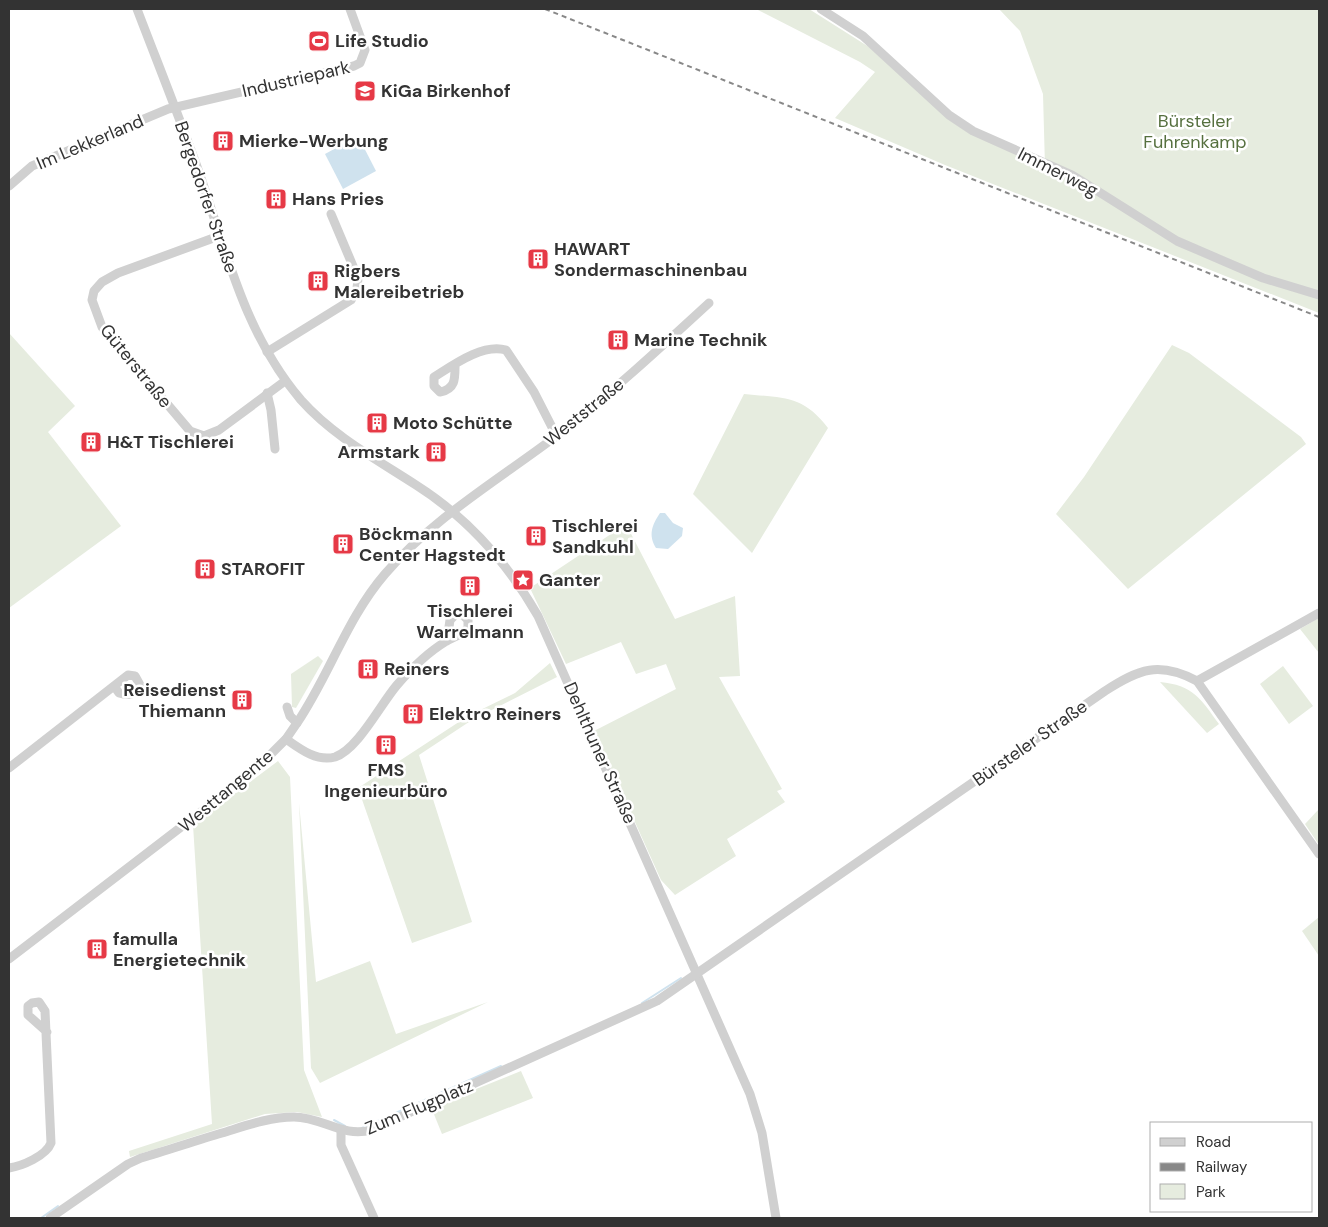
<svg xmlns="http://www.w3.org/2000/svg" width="1328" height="1227" font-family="'DM Sans',sans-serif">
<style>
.green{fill:#e6ecdf}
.water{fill:#cfe2ee}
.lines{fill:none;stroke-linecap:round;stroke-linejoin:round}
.stream{stroke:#cfe2ee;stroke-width:2}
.minor{stroke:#d0d0d0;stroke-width:9}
.rail{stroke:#888;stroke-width:2;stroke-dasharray:5 4;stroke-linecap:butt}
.labels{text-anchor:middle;stroke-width:5;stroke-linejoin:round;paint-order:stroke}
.poi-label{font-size:18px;font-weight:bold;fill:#333;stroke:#fff;text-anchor:start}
.street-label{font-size:18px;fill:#333;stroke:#fff}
.park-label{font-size:18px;fill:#56703f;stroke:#fff}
</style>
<rect width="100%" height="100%" fill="#fff"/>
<!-- green -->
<g class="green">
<polygon points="756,9 809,9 869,47 948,118 1045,167 1043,94 1020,31 999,9 1319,9 1319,313 945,165 835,118 875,72 860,62"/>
<polygon points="9,333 75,406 48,432 121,526 9,608"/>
<polygon points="1172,345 1189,353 1301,437 1306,444 1128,589 1056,514 1084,477"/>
<path d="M 744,394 C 783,398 803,395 828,428 L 752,553 L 693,494 Z"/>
<polygon points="626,524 675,619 735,596 740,676 719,677 782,789 777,791 785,802 727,839 736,856 675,895 661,880 594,731 676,689 666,664 636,674 621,642 566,664 530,588"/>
<polygon points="1319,618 1319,653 1300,629"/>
<polygon points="318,656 323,661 296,708 292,707 291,674"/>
<polygon points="550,663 557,677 472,720 419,755 472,922 412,943 358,788 468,716 515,693"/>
<polygon points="1283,666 1313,706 1289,724 1260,684"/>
<path d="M 1160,682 C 1193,685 1201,699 1219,724 L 1207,733 Z"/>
<polygon points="278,761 290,777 304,1070 322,1117 297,1112 265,1114 130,1157 129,1151 212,1124 193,825"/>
<polygon points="299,803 316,982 370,961 396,1034 488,1002 320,1083 311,1068"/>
<polygon points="1319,809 1319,845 1305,824"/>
<polygon points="1319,917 1319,956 1302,931"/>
<polygon points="521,1071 533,1098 442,1134 431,1107"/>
</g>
<!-- water -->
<g class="water">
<polygon points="358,136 376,171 343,189 325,154"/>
<path d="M 660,513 L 665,513 L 673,523 L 683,528 L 682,536 L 668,549 L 656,548 C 648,535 652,525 660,513 Z"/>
</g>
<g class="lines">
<!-- stream -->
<g class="stream">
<polyline points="642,1003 681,978"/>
<polyline points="334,1120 345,1126"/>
<polyline points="362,1128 501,1066"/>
<polyline points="41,1218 58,1206"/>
</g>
<!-- minor -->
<g class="minor">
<path d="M 137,9 C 158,64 180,119 200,175 C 227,254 245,334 301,400 C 333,436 376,459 416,485 C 468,518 507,562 538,616 L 750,1094 L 762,1133 L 776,1218"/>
<polyline points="821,9 863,36 949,115 973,131 1072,175 1177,241 1263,278 1319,295"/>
<polyline points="9,186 32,166 168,109 354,66 360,63 365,50 350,9"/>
<polyline points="219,236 118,273 102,282 94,291 92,300 102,327 190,431 204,436 219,430 285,381"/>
<polyline points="267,352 351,300 357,289 358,278 331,214"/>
<path d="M 455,364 C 455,378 456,389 440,392 L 434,386 L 434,377 C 453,365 483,343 506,350 L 534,392 L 556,435"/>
<polyline points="267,393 271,410 275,449"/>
<polyline points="1197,681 1319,613"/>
<polyline points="287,707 290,716 297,723"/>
<path d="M 286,739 C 300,749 317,762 335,757 C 358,749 380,705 397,685 C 411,669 427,653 445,642 C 453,637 462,635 468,628 L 468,620 L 463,615 L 456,614 L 450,620 L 447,641"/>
<path d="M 9,768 L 128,675 L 135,676 L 140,685 C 135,695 129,696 119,693 L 114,686"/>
<path d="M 9,959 L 254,771 L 286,739 L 297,723 C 329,676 347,618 385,574 C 432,519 498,480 555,437 C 609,395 659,349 709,303"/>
<polyline points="341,1130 341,1145 374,1218"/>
<path d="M 9,1168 C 22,1166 46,1156 51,1143 L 45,1011 L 39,1002 L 32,1003 L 28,1006 L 28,1015 L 47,1032"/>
<path d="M 50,1218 L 128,1164 L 141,1158 C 168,1150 195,1141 222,1133 C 245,1126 269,1117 294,1117 C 322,1117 343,1138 371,1130 L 657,1001 L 1105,691 C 1139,669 1159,661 1197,681 L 1319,854"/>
</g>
<!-- rail -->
<polyline class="rail" points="545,9 1319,317"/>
</g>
<!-- icons -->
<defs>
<g id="stadium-square" transform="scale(1.125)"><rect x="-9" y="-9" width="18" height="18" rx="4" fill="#e63946" stroke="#fff"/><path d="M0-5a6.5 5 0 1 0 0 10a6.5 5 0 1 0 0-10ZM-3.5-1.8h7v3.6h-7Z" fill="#fff"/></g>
<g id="school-square" transform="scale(1.125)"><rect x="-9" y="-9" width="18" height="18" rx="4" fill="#e63946" stroke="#fff"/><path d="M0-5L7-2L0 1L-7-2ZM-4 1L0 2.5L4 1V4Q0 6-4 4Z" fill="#fff"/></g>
<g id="building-square" transform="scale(1.125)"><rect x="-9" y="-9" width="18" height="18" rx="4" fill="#e63946" stroke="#fff"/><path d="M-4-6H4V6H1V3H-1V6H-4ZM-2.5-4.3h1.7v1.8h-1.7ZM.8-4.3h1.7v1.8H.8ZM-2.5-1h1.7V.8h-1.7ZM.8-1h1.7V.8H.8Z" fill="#fff"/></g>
<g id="sight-square" transform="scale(1.125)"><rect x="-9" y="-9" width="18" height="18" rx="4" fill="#e63946" stroke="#fff"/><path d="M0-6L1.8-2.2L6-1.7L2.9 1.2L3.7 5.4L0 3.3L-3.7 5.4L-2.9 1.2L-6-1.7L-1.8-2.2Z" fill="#fff"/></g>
</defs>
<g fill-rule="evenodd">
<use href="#stadium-square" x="319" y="41"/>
<use href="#school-square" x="365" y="91"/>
<use href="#building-square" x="223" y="141"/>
<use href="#building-square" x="276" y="199"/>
<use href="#building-square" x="538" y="259"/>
<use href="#building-square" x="318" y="281"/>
<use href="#building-square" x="618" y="340"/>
<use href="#building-square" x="377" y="423"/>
<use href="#building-square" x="91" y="442"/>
<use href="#building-square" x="436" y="452"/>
<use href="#building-square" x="536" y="536"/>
<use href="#building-square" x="343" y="544"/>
<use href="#building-square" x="205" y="569"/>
<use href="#sight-square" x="523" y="580"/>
<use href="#building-square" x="470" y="586"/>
<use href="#building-square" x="368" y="669"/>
<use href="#building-square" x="242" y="700"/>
<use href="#building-square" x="413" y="714"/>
<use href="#building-square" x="386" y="745"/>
<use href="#building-square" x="97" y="949"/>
</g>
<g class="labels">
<!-- poi labels -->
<g class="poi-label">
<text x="335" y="47">Life Studio</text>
<text x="381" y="97">KiGa Birkenhof</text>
<text x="239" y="147">Mierke-Werbung</text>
<text x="292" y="205">Hans Pries</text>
<text x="554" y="255">HAWART<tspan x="554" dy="21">Sondermaschinenbau</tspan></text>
<text x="334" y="277">Rigbers<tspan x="334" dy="21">Malereibetrieb</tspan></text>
<text x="634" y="346">Marine Technik</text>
<text x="393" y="429">Moto Schütte</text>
<text x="107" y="448">H&amp;T Tischlerei</text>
<text x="420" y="458" text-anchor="end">Armstark</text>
<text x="552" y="532">Tischlerei<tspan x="552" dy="21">Sandkuhl</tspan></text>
<text x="359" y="540">Böckmann<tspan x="359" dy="21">Center Hagstedt</tspan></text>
<text x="221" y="575">STAROFIT</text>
<text x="539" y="586">Ganter</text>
<text x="470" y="617" text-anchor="middle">Tischlerei<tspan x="470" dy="21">Warrelmann</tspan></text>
<text x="384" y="675">Reiners</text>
<text x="226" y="696" text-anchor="end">Reisedienst<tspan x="226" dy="21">Thiemann</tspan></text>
<text x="429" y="720">Elektro Reiners</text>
<text x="386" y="776" text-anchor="middle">FMS<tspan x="386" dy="21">Ingenieurbüro</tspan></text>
<text x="113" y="945">famulla<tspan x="113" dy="21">Energietechnik</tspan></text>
</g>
<!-- street labels -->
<g class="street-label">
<text transform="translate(296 79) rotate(-13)" y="6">Industriepark</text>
<text transform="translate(90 142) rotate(-23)" y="6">Im Lekkerland</text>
<text transform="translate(1058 172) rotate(27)" y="6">Immerweg</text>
<text transform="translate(206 197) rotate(71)" y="6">Bergedorfer Straße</text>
<text transform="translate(136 366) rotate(51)" y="6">Güterstraße</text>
<text transform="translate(584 412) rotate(-39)" y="6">Weststraße</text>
<text transform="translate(1030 743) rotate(-35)" y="6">Bürsteler Straße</text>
<text transform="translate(600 753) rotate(66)" y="6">Dehlthuner Straße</text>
<text transform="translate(226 791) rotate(-40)" y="6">Westtangente</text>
<text transform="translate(419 1107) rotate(-23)" y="6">Zum Flugplatz</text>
</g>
<!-- park labels -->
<g class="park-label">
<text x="1195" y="127">Bürsteler<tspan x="1195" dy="21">Fuhrenkamp</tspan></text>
</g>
</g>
<!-- border -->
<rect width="1328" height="1227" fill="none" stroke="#333333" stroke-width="20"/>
<!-- legend -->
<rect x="1150" y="1122" width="162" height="90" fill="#ffffff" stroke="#adadad"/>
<rect x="1160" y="1138" width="25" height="8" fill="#d0d0d0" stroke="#adadad"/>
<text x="1196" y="1147" font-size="15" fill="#333333">Road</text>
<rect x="1160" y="1163" width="25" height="8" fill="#888888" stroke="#adadad"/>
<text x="1196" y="1172" font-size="15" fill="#333333">Railway</text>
<rect x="1160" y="1184" width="25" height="15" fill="#e6ecdf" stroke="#adadad"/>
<text x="1196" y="1197" font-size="15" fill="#333333">Park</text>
</svg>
